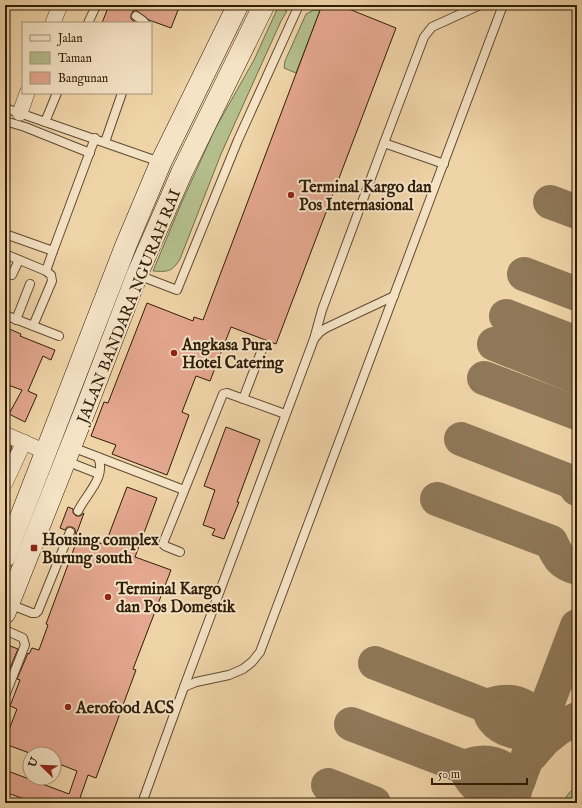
<svg xmlns="http://www.w3.org/2000/svg" width="582" height="808" font-family="'IM FELL English',serif">
<style>
.green{fill:#b3be8c;stroke:#716e4a}
.lines{fill:none;stroke-linecap:round;stroke-linejoin:round}
.taxiway{stroke:#8f7858;stroke-width:34}
.building{fill:#e4a78f;stroke:#2f1d08}
.lane-casing{stroke:#5f4b30;stroke-width:10}
.street-casing{stroke:#5f4b30;stroke-width:16}
.secondary-casing{stroke:#2f1d08;stroke-width:22}
.lane{stroke:#f5e3c6;stroke-width:8}
.street{stroke:#f5e3c6;stroke-width:15}
.secondary{stroke:#f5e3c6;stroke-width:21}
.poi-dot{fill:#8f2418;stroke:#f5e3c6;stroke-width:1.5}
.labels{text-anchor:middle;stroke-width:4;stroke-linejoin:round;paint-order:stroke}
.poi-label{font-size:16px;font-weight:bold;fill:#2f1d08;stroke:#f5e3c6;text-anchor:start}
.street-label{font-size:16px;fill:#2f1d08;stroke:#f5e3c6}
</style>
<rect width="100%" height="100%" fill="#efd4a8"/>
<filter id="stains"><feTurbulence type="fractalNoise" baseFrequency=".005" numOctaves="4"/><feColorMatrix values="0 0 0 0 .2 0 0 0 0 .09 0 0 0 0 .02 0 0 0 .5 -.17"/></filter>
<radialGradient id="worn" r=".72"><stop offset=".6" stop-color="#630" stop-opacity="0"/><stop offset="1" stop-color="#630" stop-opacity=".3"/></radialGradient>
<!-- green -->
<g class="green">
<path d="M 279,5 L 280,5 L 279,8 L 287,11 L 281,21 L 221,154 L 180,259 C 172,272 168,272 153,271 L 181,204 L 215,129 L 254,60 Z"/>
<polygon points="314,10 320,11 296,73 284,68 285,61 306,14"/>
<polygon points="577,786 577,803 562,803 569,793"/>
</g>
<g class="lines">
<!-- taxiway -->
<g class="taxiway">
<polyline points="550,202 577,212"/>
<polyline points="524,274 577,294"/>
<polyline points="506,316 577,343"/>
<polyline points="494,344 577,377"/>
<polyline points="484,378 577,413"/>
<polyline points="461,439 572,482 577,489"/>
<path d="M 437,499 L 551,542 C 558,557 560,563 577,568"/>
<path d="M 375,663 L 487,706 C 489,710 490,715 493,719 C 503,732 522,735 537,731"/>
<path d="M 487,706 C 511,697 524,703 542,719"/>
<path d="M 351,724 L 464,767 C 475,791 489,799 515,791"/>
<polyline points="531,755 544,740 559,728 577,719"/>
<path d="M 464,767 C 487,757 501,764 519,780"/>
<polyline points="328,785 374,803"/>
<polyline points="510,803 577,626"/>
</g>
</g>
<!-- building -->
<g class="building">
<polygon points="109,5 180,5 171,28 149,20 137,11 133,11 131,15 131,19 134,21 133,23 102,23"/>
<polygon points="322,5 339,5 396,28 276,344 231,327 210,381 196,376 182,412 189,415 167,475 112,454 116,445 91,436 104,402 108,403 147,303 193,321 194,317 203,320"/>
<polygon points="7,328 21,334 20,336 55,350 51,360 43,356 28,391 37,395 25,422 9,414 22,390 5,384 5,376 8,369 5,365 5,333"/>
<polygon points="226,427 260,440 237,502 239,502 224,539 212,535 215,529 203,525 215,490 204,486"/>
<polygon points="5,444 12,447 5,462"/>
<polygon points="127,487 157,498 135,557 171,570 133,669 136,670 96,778 88,775 80,798 89,803 35,803 5,792 5,770 69,794 77,771 54,762 54,754 32,754 5,744 5,740 17,709 10,706 20,680 17,679 28,653 29,654 32,648 39,650 48,625 46,624 79,535 105,545"/>
<polygon points="68,507 73,509 73,513 76,516 80,516 84,513 76,535 75,529 72,527 67,527 65,530 60,528"/>
<polygon points="5,644 18,649 7,675 5,674"/>
</g>
<g class="lines">
<!-- lane casing -->
<g class="lane-casing">
<g id="lane">
<polyline points="136,16 142,20 145,23"/>
<polyline points="88,23 95,8 98,5"/>
<polyline points="5,108 160,162"/>
<polyline points="5,121 25,127 90,153"/>
<polyline points="45,122 57,93"/>
<polyline points="105,142 122,93"/>
<polyline points="444,164 384,143 424,37 432,27 480,5"/>
<polyline points="5,234 53,251 95,138"/>
<polyline points="5,254 46,271 51,275 52,281 33,326"/>
<polyline points="46,271 53,251"/>
<polyline points="12,275 19,260"/>
<polyline points="138,275 177,290 238,140 299,5"/>
<polyline points="5,315 59,336"/>
<polyline points="16,320 30,284"/>
<polyline points="314,339 320,332 326,328 394,296"/>
<polyline points="243,399 263,347"/>
<polyline points="72,447 184,490"/>
<polyline points="66,461 99,474"/>
<path d="M 78,511 C 86,494 107,477 98,457"/>
<polyline points="180,552 165,546 163,544 164,541 223,394 227,393 285,414"/>
<polyline points="9,604 32,613 36,613 38,611 70,532"/>
<polyline points="5,630 23,638 25,645 5,696"/>
<polyline points="184,687 314,339 322,310 384,143"/>
<polyline points="142,803 184,687 196,682 229,675 243,669 252,662 260,652 503,5"/>
</g>
</g>
<!-- street casing -->
<g class="street-casing">
<g id="street">
<polyline points="53,23 60,5"/>
<polyline points="20,113 27,93"/>
<polyline points="5,434 46,452"/>
<polyline points="5,483 24,442"/>
</g>
</g>
<!-- secondary casing -->
<g class="secondary-casing">
<g id="secondary">
<polyline points="5,557 126,245 161,162 238,5"/>
<polyline points="5,613 88,403 137,275 182,172 264,5"/>
</g>
</g>
<!-- lane -->
<use href="#lane" class="lane"/>
<!-- street -->
<use href="#street" class="street"/>
<!-- secondary -->
<use href="#secondary" class="secondary"/>
</g>
<!-- markers -->
<g class="poi-dot">
<circle cx="291" cy="195" r="4"/>
<circle cx="174" cy="353" r="4"/>
<rect x="30" y="544" width="8" height="8" rx="2"/>
<circle cx="108" cy="597" r="4"/>
<circle cx="68" cy="707" r="4"/>
</g>
<g class="labels">
<!-- poi labels -->
<g class="poi-label">
<text x="299" y="192">Terminal Kargo dan<tspan x="299" dy="18">Pos Internasional</tspan></text>
<text x="182" y="350">Angkasa Pura<tspan x="182" dy="18">Hotel Catering</tspan></text>
<text x="42" y="545">Housing complex<tspan x="42" dy="18">Burung south</tspan></text>
<text x="116" y="594">Terminal Kargo<tspan x="116" dy="18">dan Pos Domestik</tspan></text>
<text x="76" y="713">Aerofood ACS</text>
</g>
<!-- street labels -->
<g class="street-label">
<text transform="translate(128 306) rotate(-68)" y="6">JALAN BANDARA NGURAH RAI</text>
</g>
</g>
<!-- margin -->
<rect width="582" height="808" fill="none" stroke="#efd4a8" stroke-width="20"/>
<rect x="6" y="6" width="570" height="796" fill="none" stroke="#2f1d08" stroke-width="2"/>
<rect x="10" y="10" width="562" height="788" fill="none" stroke="#2f1d08"/>
<!-- legend -->
<rect x="22" y="22" width="130" height="72" fill="#f5e3c6" stroke="#a6947a"/>
<rect x="30" y="35" width="20" height="6" fill="#f5e3c6" stroke="#a6947a"/>
<text x="58" y="42" font-size="12" fill="#2f1d08">Jalan</text>
<rect x="30" y="52" width="20" height="12" fill="#b3be8c" stroke="#a6947a"/>
<text x="58" y="62" font-size="12" fill="#2f1d08">Taman</text>
<rect x="30" y="72" width="20" height="12" fill="#e4a78f" stroke="#a6947a"/>
<text x="58" y="82" font-size="12" fill="#2f1d08">Bangunan</text>
<!-- north arrow -->
<g transform="translate(42 766) rotate(293)"><circle r="19" fill="#f5e3c6" stroke="#a6947a"/>
<path d="M0-3L7 15L0 10L-7 15Z" fill="#8f2418"/>
<text y="-6" font-size="11" font-weight="bold" text-anchor="middle" fill="#2f1d08">U</text>
</g>
<!-- scale -->
<path d="M432 778v6h95v-6" fill="none" stroke="#2f1d08" stroke-width="2"/>
<text x="438" y="778" font-size="12" fill="#2f1d08" stroke="#f5e3c6" stroke-width="3" paint-order="stroke">50 m</text>
<rect width="100%" height="100%" filter="url(#stains)"/>
<rect width="100%" height="100%" fill="url(#worn)"/>
</svg>
